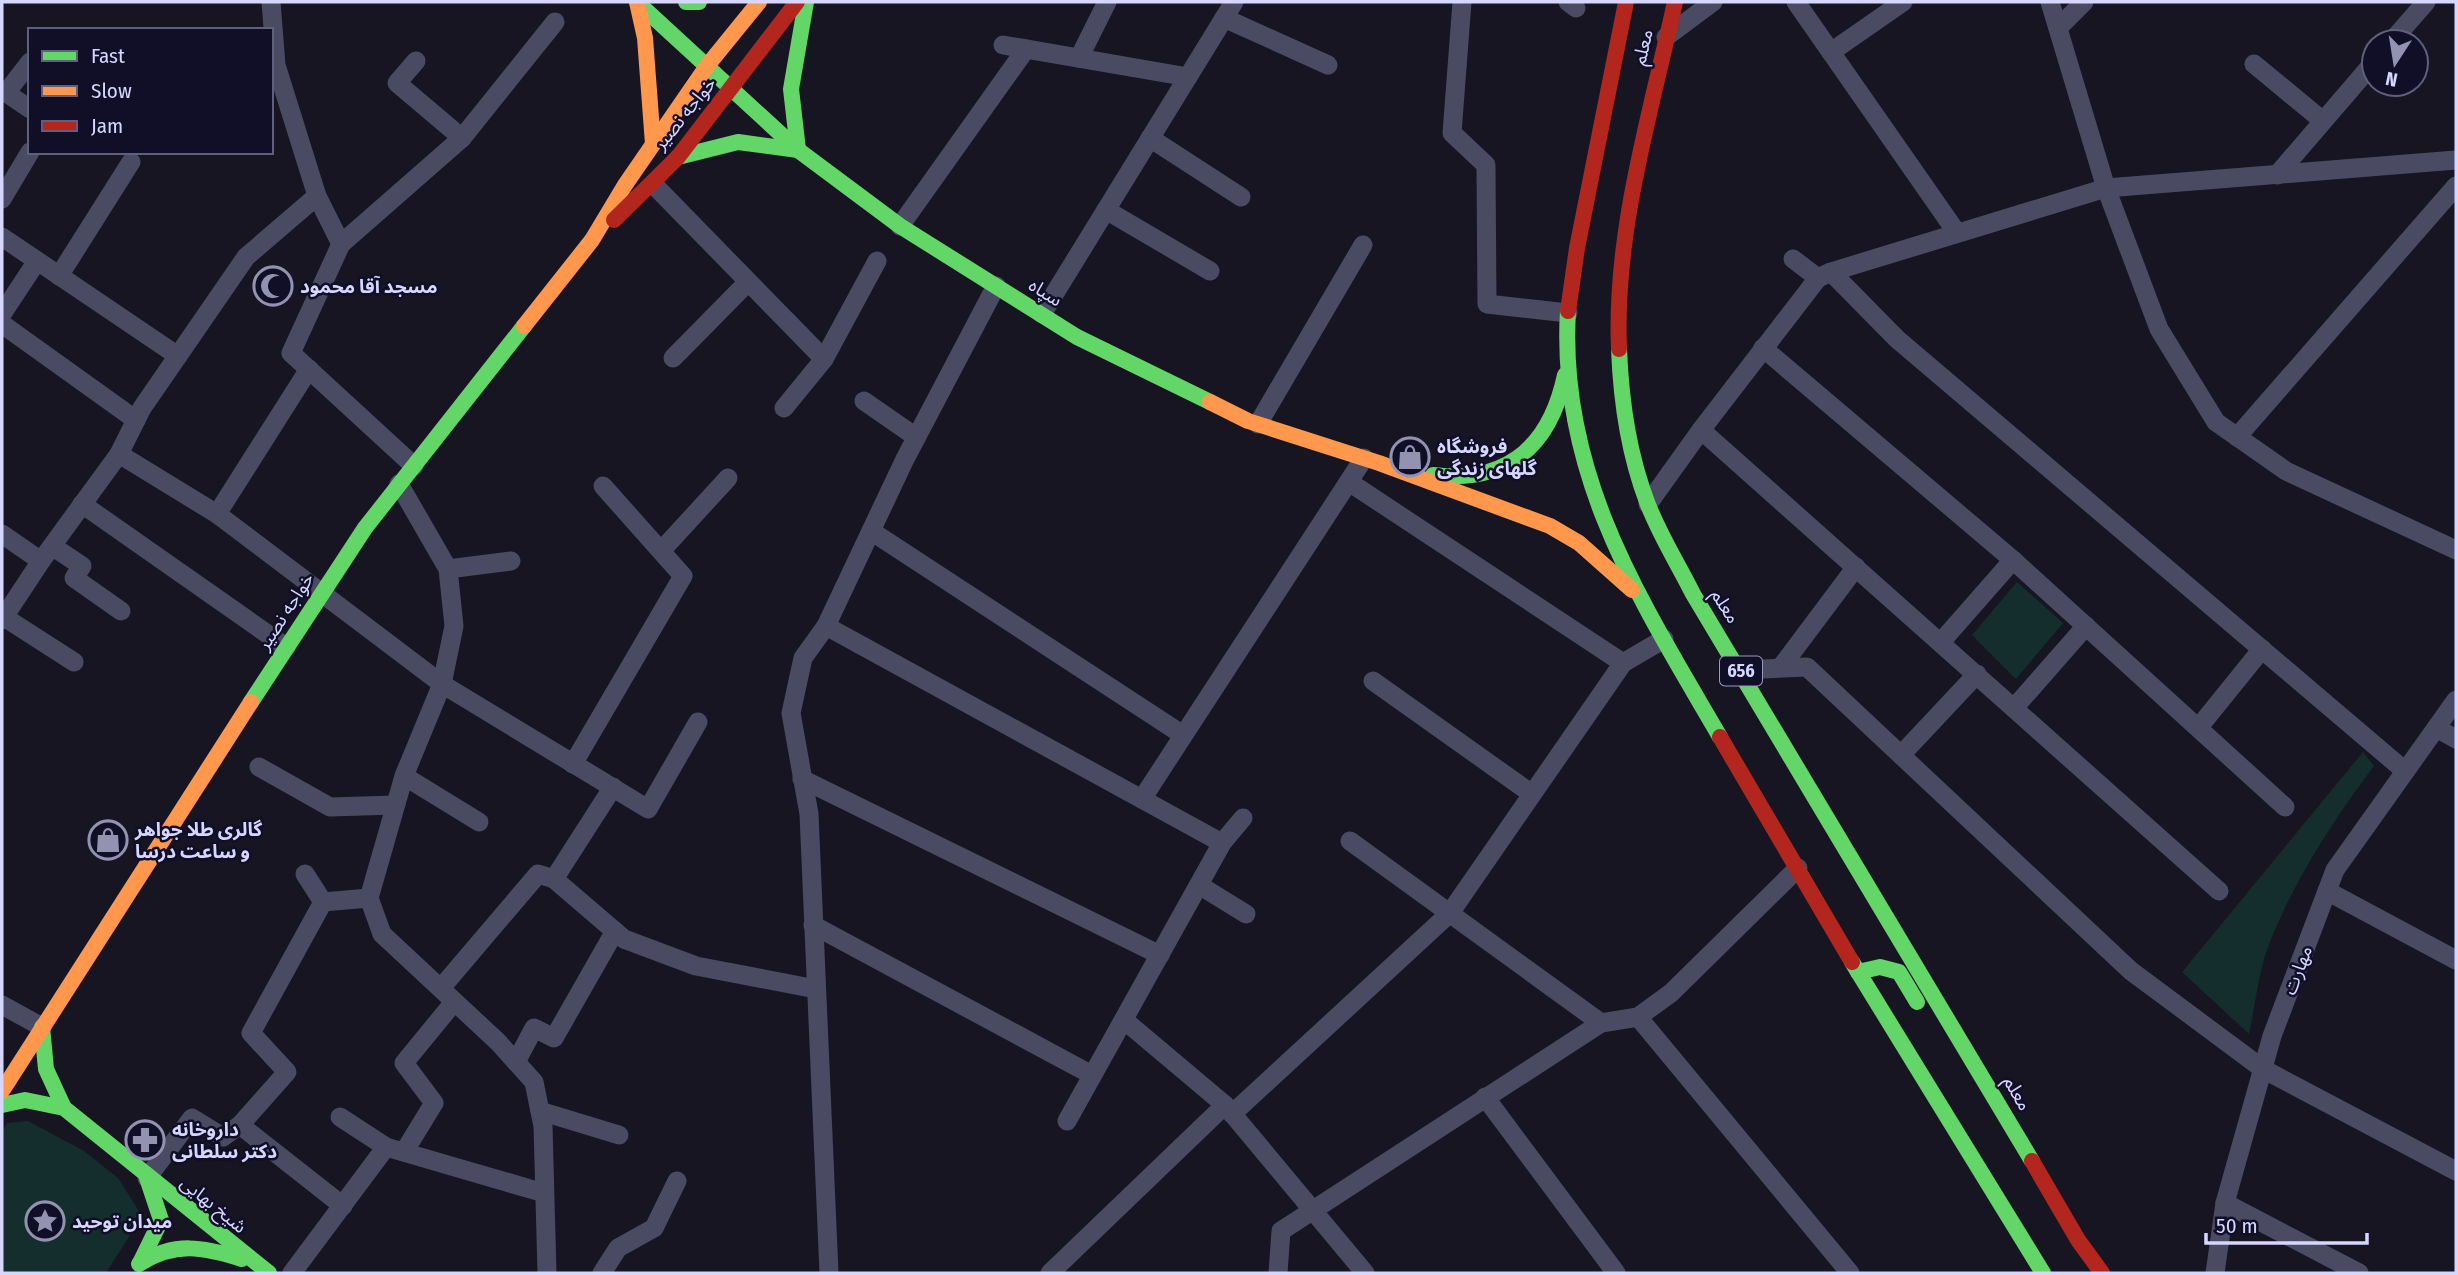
<svg xmlns="http://www.w3.org/2000/svg" width="2458" height="1275" font-family="'Fira Sans Condensed','Noto Sans Arabic',sans-serif">
<style>
.green{fill:#132e2c}
.lines{fill:none;stroke-linecap:round;stroke-linejoin:round}
.street{stroke:#4a4b62;stroke-width:19}
.fast{stroke:#63d668;stroke-width:16}
.slow{stroke:#ff974d;stroke-width:16}
.jam{stroke:#b3261e;stroke-width:16}
.labels{text-anchor:middle;stroke-width:5;stroke-linejoin:round;paint-order:stroke}
.shield{fill:#110f27;stroke:#9c9abe;stroke-width:2}
.shield-label{font-size:18px;font-weight:bold;fill:#d7d6ff}
.street-label{font-size:19px;fill:#d7d6ff;stroke:#110f27}
.poi-label{font-size:19px;font-weight:bold;fill:#d7d6ff;stroke:#110f27;text-anchor:start}
</style>
<rect width="100%" height="100%" fill="#161521"/>
<!-- green -->
<g class="green">
<polygon points="2017,582 2063,623 2016,679 1972,635"/>
<path d="M 2363,752 L 2374,766 C 2332,822 2292,883 2267,950 C 2258,976 2255,1007 2249,1034 L 2182,972 Z"/>
<polygon points="28,1121 84,1151 118,1178 139,1211 132,1232 106,1273 2,1272 2,1132 7,1123"/>
</g>
<g class="lines">
<!-- street -->
<g class="street">
<polyline points="271,2 276,65 317,196 341,244"/>
<polyline points="1462,2 1452,133 1486,165 1487,304 1568,313"/>
<polyline points="1568,2 1576,8"/>
<polyline points="1796,2 1957,233"/>
<polyline points="2050,2 2106,188 2159,329 2216,422 2286,471 2456,550"/>
<polyline points="1224,18 1328,65"/>
<polyline points="2058,28 2084,2"/>
<polyline points="1666,37 1713,2"/>
<polyline points="2391,42 2426,2"/>
<polyline points="1003,45 1188,77"/>
<polyline points="1831,52 1903,2"/>
<polyline points="1079,58 1107,2"/>
<polyline points="416,61 397,83 462,138"/>
<polyline points="2254,64 2323,121"/>
<polyline points="2,90 30,109"/>
<polyline points="6,93 30,62"/>
<polyline points="1150,138 1241,197"/>
<polyline points="2277,175 2374,62"/>
<polyline points="653,184 824,359"/>
<polyline points="2,199 30,152"/>
<polyline points="1106,210 1210,271"/>
<polyline points="900,226 1026,49"/>
<polyline points="2,237 178,356"/>
<polyline points="1793,259 1818,278"/>
<polyline points="1831,272 1897,339 2405,771"/>
<polyline points="59,276 131,162"/>
<polyline points="996,286 905,459 826,626 1222,843"/>
<polyline points="2,314 37,261"/>
<polyline points="1042,314 1234,2"/>
<polyline points="2,324 136,420"/>
<polyline points="1763,348 2013,560 2285,807"/>
<polyline points="673,358 748,282"/>
<polyline points="864,401 916,437"/>
<polyline points="784,408 824,359 877,261"/>
<polyline points="1258,424 1363,245"/>
<polyline points="1701,430 2219,891"/>
<polyline points="2237,437 2456,186"/>
<polyline points="119,454 217,514 442,684 648,809 698,722"/>
<polyline points="414,466 291,353 341,244 462,138 555,22"/>
<polyline points="1349,482 1623,663"/>
<polyline points="399,484 448,569 454,626 442,684 404,776 369,898 382,934 498,1042 534,1082 543,1126 547,1273"/>
<polyline points="82,504 286,647"/>
<polyline points="1648,504 1701,430 1818,278 1831,272 2106,188 2456,160"/>
<polyline points="217,514 309,369"/>
<polyline points="871,531 1183,735"/>
<polyline points="2,534 41,561"/>
<polyline points="52,546 82,566 74,578 121,611"/>
<polyline points="661,551 728,478"/>
<polyline points="448,569 511,561"/>
<polyline points="4,617 74,662"/>
<polyline points="2,620 41,561 119,454 142,408 246,257 317,196"/>
<polyline points="826,626 803,658 791,713 809,814 829,1273"/>
<polyline points="1941,642 2013,560"/>
<polyline points="1781,667 1856,567"/>
<polyline points="1740,670 1807,667 2131,971 2263,1069 2456,1171"/>
<polyline points="1373,681 1532,794"/>
<polyline points="2014,708 2086,626"/>
<polyline points="2199,727 2262,649"/>
<polyline points="2436,728 2456,739"/>
<polyline points="1901,755 1977,674"/>
<polyline points="573,764 683,576 603,486"/>
<polyline points="259,767 330,807 395,805"/>
<polyline points="404,776 479,822"/>
<polyline points="802,779 1160,955"/>
<polyline points="1142,799 1364,458"/>
<polyline points="1350,841 1601,1023"/>
<polyline points="305,874 323,902"/>
<polyline points="554,879 624,939 696,966 816,989"/>
<polyline points="1199,885 1246,914"/>
<polyline points="2327,891 2456,960"/>
<polyline points="813,925 1092,1075"/>
<polyline points="441,988 538,874 554,879 613,787"/>
<polyline points="2,1005 42,1027"/>
<polyline points="1638,1017 1850,1273"/>
<polyline points="1124,1020 1225,1105 1365,1273"/>
<polyline points="516,1062 534,1028 554,1038 615,931"/>
<polyline points="1485,1097 1616,1273"/>
<polyline points="540,1111 619,1135"/>
<polyline points="1232,1114 1450,913 1623,663 1664,639"/>
<polyline points="340,1117 386,1147"/>
<polyline points="1067,1121 1222,843 1243,818"/>
<polyline points="240,1125 343,1206"/>
<polyline points="404,1152 434,1103 404,1063 454,1002"/>
<polyline points="147,1178 192,1118 223,1137 240,1125 287,1072 251,1033 323,902 369,898"/>
<polyline points="2225,1203 2359,1273"/>
<polyline points="292,1273 386,1147 544,1193"/>
<polyline points="602,1273 618,1248 654,1228 677,1181"/>
<polyline points="1050,1273 1225,1105"/>
<polyline points="1278,1273 1281,1231 1601,1023 1638,1017 1671,993 1798,868"/>
<polyline points="2215,1273 2225,1203 2272,1036 2335,870 2456,700"/>
</g>
<!-- fast -->
<g class="fast">
<polyline points="637,2 798,150 900,226 1077,337 1210,402"/>
<polyline points="686,2 699,2"/>
<polyline points="678,157 738,142 798,150 791,89 806,2"/>
<path d="M 1568,311 C 1558,475 1641,601 1720,737"/>
<path d="M 1619,349 C 1621,402 1628,452 1647,502 C 1659,534 1678,564 1693,594 L 2032,1161"/>
<path d="M 1433,475 C 1507,484 1550,446 1565,375"/>
<polyline points="251,702 365,528 524,326"/>
<polyline points="1852,962 2043,1273"/>
<polyline points="1858,972 1880,967 1899,972 1917,1002"/>
<polyline points="42,1027 46,1069 64,1108"/>
<polyline points="2,1105 25,1100 64,1108 269,1273"/>
<polyline points="140,1263 161,1220 147,1178"/>
<path d="M 139,1264 C 175,1241 203,1247 242,1259"/>
</g>
<!-- slow -->
<g class="slow">
<polyline points="637,2 645,38 653,144"/>
<polyline points="524,326 592,240 625,185 707,66 759,2"/>
<polyline points="1210,402 1248,421 1379,463 1550,526 1579,543 1632,590"/>
<polyline points="2,1091 251,702"/>
</g>
<!-- jam -->
<g class="jam">
<polyline points="614,220 678,157 797,2"/>
<polyline points="1568,311 1577,248 1626,2"/>
<path d="M 1619,349 C 1614,232 1650,116 1675,2"/>
<polyline points="1720,737 1852,962"/>
<polyline points="2032,1161 2078,1240 2102,1273"/>
</g>
</g>
<!-- icons -->
<defs>
<g id="mosque-ring" transform="scale(2.0125)"><circle r="9.5" fill="#110f27" stroke="#9392b1" stroke-width="1.5"/><path d="M3.5-4.9A6 6 0 1 0 3.5 4.9A5 5 0 1 1 3.5-4.9Z" fill="#9392b1"/></g>
<g id="shop-ring" transform="scale(2.0125)"><circle r="9.5" fill="#110f27" stroke="#9392b1" stroke-width="1.5"/><path d="M-5-2.5h2.3a2.7 3.5 0 0 1 5.4 0H5L5.5 6h-11ZM-1.5-2.5h3a1.5 2.3 0 0 0-3 0Z" fill="#9392b1"/></g>
<g id="pharmacy-ring" transform="scale(2.0125)"><circle r="9.5" fill="#110f27" stroke="#9392b1" stroke-width="1.5"/><path d="M-2-6h4v4h4v4h-4v4h-4v-4h-4v-4h4Z" fill="#9392b1"/></g>
<g id="sight-ring" transform="scale(2.0125)"><circle r="9.5" fill="#110f27" stroke="#9392b1" stroke-width="1.5"/><path d="M0-6L1.8-2.2L6-1.7L2.9 1.2L3.7 5.4L0 3.3L-3.7 5.4L-2.9 1.2L-6-1.7L-1.8-2.2Z" fill="#9392b1"/></g>
</defs>
<g fill-rule="evenodd">
<use href="#mosque-ring" x="273" y="286"/>
<use href="#shop-ring" x="1410" y="457"/>
<use href="#shop-ring" x="108" y="840"/>
<use href="#pharmacy-ring" x="145" y="1140"/>
<use href="#sight-ring" x="45" y="1221"/>
</g>
<g class="labels">
<!-- shield labels -->
<rect class="shield" x="1720" y="656.5" width="42" height="29" rx="5"/>
<g class="shield-label">
<text x="1741" y="677">656</text>
</g>
<!-- street labels -->
<g class="street-label">
<text transform="translate(1642 47) rotate(-77)" y="7">معلم</text>
<text transform="translate(684 113) rotate(-51)" y="7">خواجه نصیر</text>
<text transform="translate(1046 292) rotate(32)" y="7">سپاه</text>
<text transform="translate(1726 606) rotate(58)" y="7">معلم</text>
<text transform="translate(285 611) rotate(-57)" y="7">خواجه نصیر</text>
<text transform="translate(2297 970) rotate(-69)" y="7">مهارت</text>
<text transform="translate(2018 1093) rotate(60)" y="7">معلم</text>
<text transform="translate(214 1204) rotate(39)" y="7">شیخ بهایی</text>
</g>
<!-- poi labels -->
<g class="poi-label">
<text x="300" y="293">مسجد آقا محمود</text>
<text x="1437" y="453">فروشگاه<tspan x="1437" dy="22">گلهای زندگی</tspan></text>
<text x="135" y="836">گالری طلا جواهر<tspan x="135" dy="22">و ساعت درسا</tspan></text>
<text x="172" y="1136">داروخانه<tspan x="172" dy="22">دکتر سلطانی</tspan></text>
<text x="72" y="1228">میدان توحید</text>
</g>
</g>
<!-- border -->
<rect width="2458" height="1275" fill="none" stroke="#d7d6ff" stroke-width="7"/>
<!-- legend -->
<rect x="28" y="28" width="245" height="126" fill="#110f27" stroke="#605f7d" stroke-width="2"/>
<rect x="42" y="51" width="35" height="10" fill="#63d668" stroke="#605f7d" stroke-width="2"/>
<text x="91" y="63" font-size="21" fill="#d7d6ff">Fast</text>
<rect x="42" y="86" width="35" height="10" fill="#ff974d" stroke="#605f7d" stroke-width="2"/>
<text x="91" y="98" font-size="21" fill="#d7d6ff">Slow</text>
<rect x="42" y="121" width="35" height="10" fill="#b3261e" stroke="#605f7d" stroke-width="2"/>
<text x="91" y="133" font-size="21" fill="#d7d6ff">Jam</text>
<!-- north arrow -->
<g transform="translate(2395 63) rotate(192)"><circle r="33" fill="#110f27" stroke="#605f7d" stroke-width="2"/>
<path d="M0-5L12 26L0 18L-12 26Z" fill="#9392b1"/>
<text y="-10" font-size="19" font-weight="bold" text-anchor="middle" fill="#d7d6ff">N</text>
</g>
<!-- scale -->
<path d="M2206 1233v10h161v-10" fill="none" stroke="#d7d6ff" stroke-width="3.5"/>
<text x="2216" y="1233" font-size="21" fill="#d7d6ff" stroke="#110f27" stroke-width="5" paint-order="stroke">50 m</text>
</svg>
